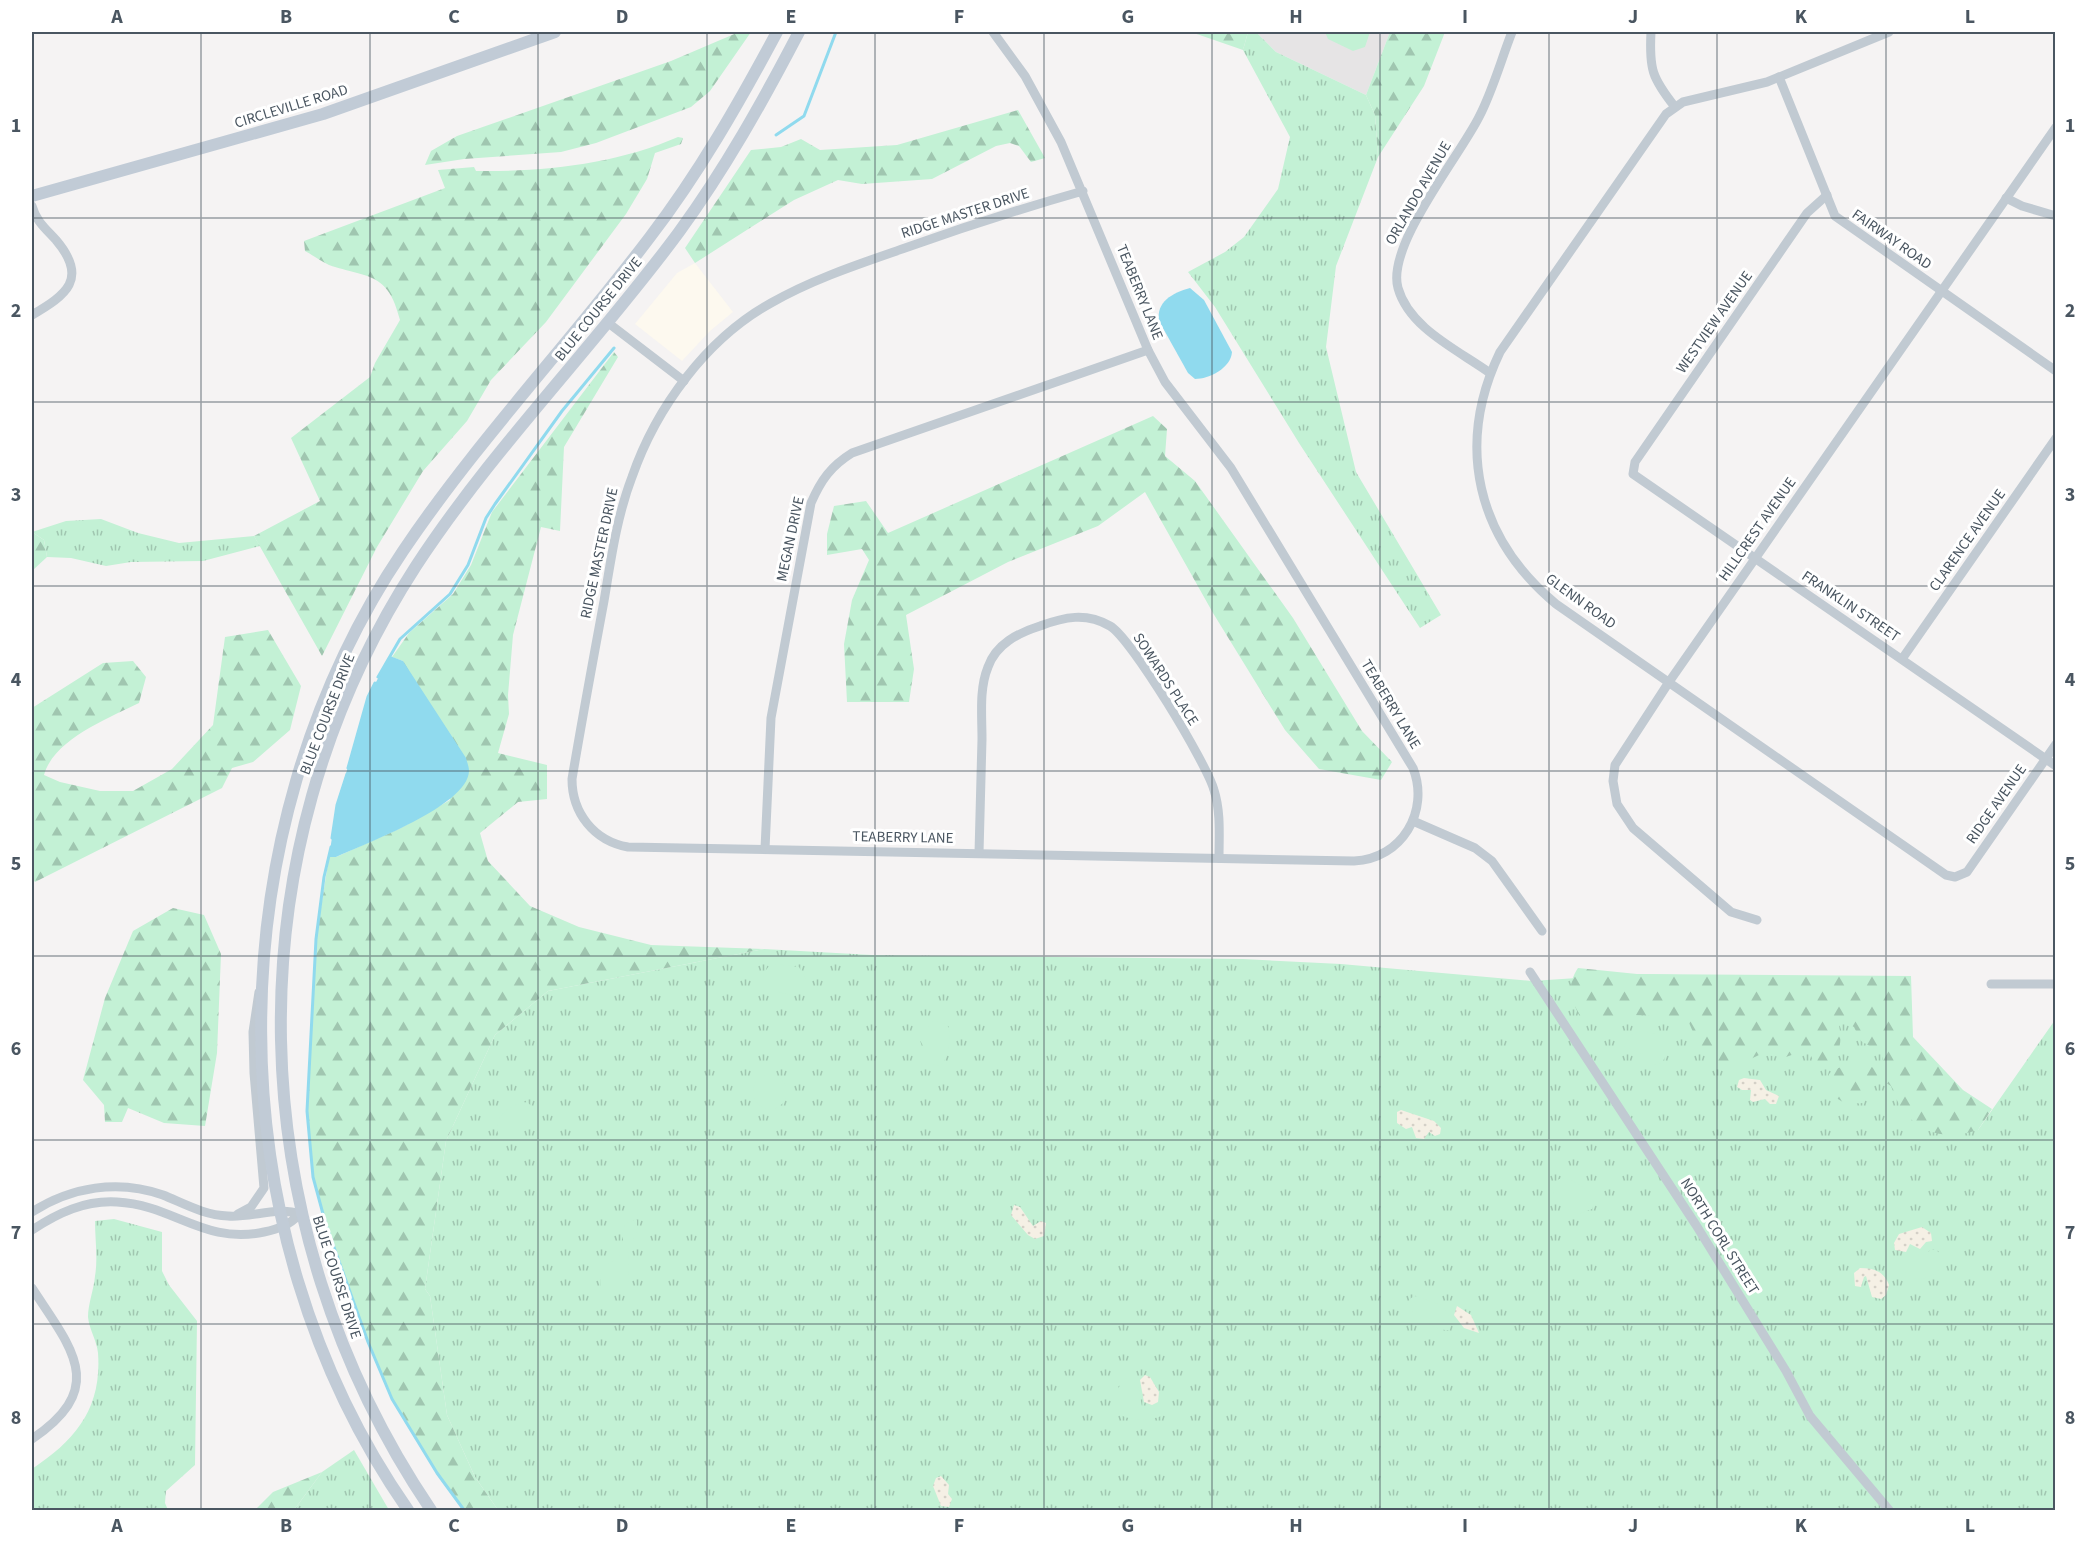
<svg xmlns="http://www.w3.org/2000/svg" width="2087" height="1542" font-family="'Source Sans 3',sans-serif">
<style>
.commercial{fill:#fdf9ef}
.education{fill:#e6e4e5}
.grass{fill:url(#grass-tufts)}
.forest{fill:url(#forest-firs)}
.sand{fill:url(#sand-dots)}
.garden{fill:#c3f1d5}
.water{fill:#90daee}
.lines{fill:none;stroke-linecap:round;stroke-linejoin:round}
.stream{stroke:#90daee;stroke-width:3}
.street{stroke:#c1cad2;stroke-width:9}
.secondary{stroke:#c1cbd6;stroke-width:12}
.grid{fill:none;stroke:#4a5661;stroke-width:1.5;stroke-opacity:0.55}
.labels{text-anchor:middle;stroke-width:6;stroke-linejoin:round;paint-order:stroke}
.street-label{font-size:15px;fill:#4a5661;stroke:#fff}
.neatline{fill:none;stroke:#4a5661;stroke-width:2}
.grid-label{font-size:20px;text-anchor:middle;font-weight:bold;fill:#4a5661}
</style>
<defs>
<pattern id="grass-tufts" width="24" height="20" patternUnits="userSpaceOnUse" patternTransform="scale(1.5)"><rect width="24" height="20" fill="#c3f1d5"/><path d="M3 7l-1-3M5 7V3M7 7l1-3M15 17l-1-3M17 17v-4M19 17l1-3" fill="none" stroke="#a0c6b0"/></pattern>
<pattern id="forest-firs" width="22" height="20" patternUnits="userSpaceOnUse" patternTransform="scale(1.5)"><rect width="22" height="20" fill="#c3f1d5"/><path d="M5 1l3.5 6h-7zM16 11l3.5 6h-7z" fill="#a0c6b0"/></pattern>
<pattern id="sand-dots" width="8" height="8" patternUnits="userSpaceOnUse" patternTransform="scale(1.5)"><rect width="8" height="8" fill="#f5f0e5"/><path d="M2 2h.1M6 6h.1" fill="none" stroke="#d4d0c7" stroke-width="1.8" stroke-linecap="round"/></pattern>
</defs>
<rect width="100%" height="100%" fill="#f5f3f3"/>
<!-- commercial -->
<polygon class="commercial" points="695,263 733,312 710,331 682,361 635,324 677,273"/>
<!-- education -->
<polygon class="education" points="1256,32 1390,32 1366,95 1276,52"/>
<!-- grass -->
<g class="grass">
<polygon points="1248,32 1256,32 1276,52 1366,95 1375,115 1378,157 1336,266 1326,347 1356,472 1441,615 1420,628 1299,443 1215,307 1188,272 1225,252 1244,237 1278,189 1290,137 1243,50"/>
<polygon points="101,519 138,533 179,543 254,536 260,546 203,561 131,562 106,566 71,558 47,557 44,540 32,532 66,521"/>
<polygon points="764,949 872,955 1243,959 1341,964 1532,981 1637,974 1807,978 1978,1130 2055,1020 2055,1510 498,1510 475,1477 447,1415 430,1296 425,1289 446,1141 495,1035 548,991"/>
<path d="M 114,1219 L 162,1232 L 162,1271 L 169,1285 L 197,1321 L 195,1465 L 166,1491 L 165,1503 L 168,1510 L 32,1510 L 32,1469 C 76,1440 102,1408 98,1353 C 97,1341 89,1329 88,1317 C 88,1304 94,1289 95,1276 C 98,1259 95,1239 95,1221 Z"/>
<polygon points="354,1450 389,1510 294,1510 322,1472"/>
</g>
<!-- forest -->
<g class="forest">
<polygon points="739,32 751,32 710,91 691,107 596,143 561,152 464,159 425,165 431,151 457,136 671,61"/>
<polygon points="1191,32 1248,32 1243,50"/>
<polygon points="1390,32 1445,32 1424,86 1378,157 1375,115 1366,95"/>
<polygon points="1018,110 1045,158 1031,162 1019,146 1010,143 996,146 932,179 862,184 838,180 794,200 695,263 685,248 751,150 781,147 801,139 820,150 897,145"/>
<path d="M 678,137 L 683,138 L 681,144 L 655,153 L 647,179 L 626,214 L 546,322 L 491,380 L 467,421 L 423,471 L 377,547 L 322,656 L 254,536 L 320,501 L 291,438 L 370,377 L 375,363 L 400,320 C 388,271 367,278 329,265 C 321,261 312,255 305,251 L 304,241 L 445,188 L 438,170 L 474,167 L 476,171 C 544,172 616,164 678,137 Z"/>
<polygon points="614,352 618,357 564,447 560,531 541,527 513,635 508,695 509,714 498,753 547,765 547,799 518,802 480,833 488,861 530,906 579,927 651,945 764,949 548,991 495,1035 446,1141 425,1289 430,1296 447,1415 475,1477 498,1510 464,1510 437,1473 392,1399 368,1342 326,1225 313,1177 307,1111 316,939 329,857 336,857 401,828 450,800 403,661 392,657 409,633 453,594 471,565 492,512"/>
<polygon points="1153,416 1167,429 1165,456 1195,481 1293,618 1362,731 1392,762 1381,780 1319,769 1285,730 1213,613 1145,492 1098,526 1008,562 906,615 914,669 909,702 847,702 844,644 852,600 869,560 862,549 827,555 827,534 834,506 866,501 888,533"/>
<polygon points="32,532 44,540 47,557 32,571"/>
<path d="M 268,630 L 301,686 L 290,730 L 253,762 L 232,768 L 222,788 L 35,882 L 32,878 L 32,708 L 103,663 L 133,661 L 146,677 L 139,703 C 109,718 54,739 44,775 L 60,782 L 100,791 L 133,791 L 172,769 L 213,725 L 225,637 Z"/>
<polygon points="173,908 204,915 221,954 217,1053 205,1126 164,1123 128,1108 122,1122 105,1122 104,1105 83,1080 105,998 133,931"/>
<path d="M 1578,968 L 1637,974 L 1911,976 L 1913,1037 L 1963,1090 L 1992,1109 L 1978,1130 C 1936,1144 1905,1127 1891,1086 L 1880,1079 L 1869,1080 L 1867,1097 L 1863,1103 L 1846,1104 L 1830,1094 L 1827,1083 L 1829,1074 C 1845,1061 1863,1064 1881,1070 L 1883,1054 L 1861,1041 L 1854,1027 L 1843,1021 L 1839,1025 C 1842,1043 1841,1052 1827,1065 L 1820,1065 L 1812,1058 L 1808,1049 L 1786,1057 L 1759,1055 L 1740,1064 L 1714,1061 L 1691,1047 L 1689,1039 L 1693,1032 L 1687,1018 L 1633,1015 L 1580,1017 C 1571,999 1566,986 1578,968 Z"/>
<polygon points="322,1472 294,1510 255,1510 273,1492"/>
</g>
<!-- sand -->
<g class="sand">
<polygon points="1744,1078 1760,1080 1766,1090 1779,1096 1776,1104 1770,1104 1765,1099 1753,1102 1750,1100 1751,1090 1742,1090 1737,1087 1739,1080"/>
<polygon points="1401,1110 1434,1121 1441,1128 1440,1134 1435,1136 1429,1132 1424,1139 1416,1138 1412,1127 1406,1129 1397,1123 1397,1112"/>
<polygon points="1014,1205 1020,1207 1033,1226 1041,1221 1046,1223 1044,1236 1035,1239 1028,1235 1011,1215"/>
<polygon points="1922,1227 1931,1233 1932,1241 1926,1242 1920,1249 1910,1244 1906,1252 1895,1250 1894,1243 1899,1234"/>
<path d="M 1860,1268 C 1873,1268 1884,1271 1889,1285 L 1886,1295 L 1881,1299 L 1872,1297 L 1866,1276 L 1864,1277 L 1861,1287 L 1855,1286 L 1854,1273 Z"/>
<polygon points="1457,1306 1471,1315 1479,1333 1464,1328 1454,1315"/>
<polygon points="1145,1375 1150,1377 1159,1392 1158,1402 1152,1405 1144,1402 1140,1380"/>
<polygon points="941,1476 949,1485 948,1494 952,1499 949,1507 941,1506 933,1486 936,1478"/>
</g>
<!-- garden -->
<g class="garden">
<polygon points="1325,32 1370,32 1365,47 1353,51 1328,39"/>
<path d="M 775,964 L 799,967 L 806,979 L 802,991 C 789,1000 766,990 763,974 L 769,966 Z"/>
<path d="M 933,1021 L 947,1024 C 952,1034 949,1059 940,1066 L 932,1064 L 919,1038 Z"/>
<polygon points="1640,1031 1656,1034 1665,1041 1667,1053 1662,1063 1653,1065 1643,1054 1624,1047 1629,1036"/>
<circle cx="770" cy="1092" r="17"/>
<path d="M 527,1102 L 536,1110 L 536,1116 L 511,1141 L 505,1142 L 500,1139 C 490,1118 508,1105 527,1102 Z"/>
<path d="M 1559,1179 C 1573,1177 1591,1190 1594,1204 L 1592,1209 L 1578,1214 C 1566,1209 1541,1192 1559,1179 Z"/>
<path d="M 637,1220 L 637,1232 L 628,1249 L 629,1284 L 620,1294 L 608,1294 L 601,1286 C 597,1261 616,1265 621,1253 C 627,1239 615,1222 637,1220 Z"/>
<polygon points="1935,1249 1943,1256 1938,1273 1919,1280 1906,1274 1904,1265 1913,1257"/>
<path d="M 1416,1296 L 1443,1306 L 1452,1322 L 1449,1330 C 1435,1331 1412,1316 1407,1303 L 1411,1298 Z"/>
<path d="M 1128,1378 L 1138,1384 L 1142,1407 L 1149,1409 L 1163,1408 L 1163,1415 C 1153,1421 1128,1421 1119,1414 L 1119,1387 L 1124,1379 Z"/>
</g>
<!-- water -->
<g class="water">
<path d="M 1190,288 L 1204,300 L 1232,352 C 1231,368 1209,379 1195,379 L 1188,373 L 1159,321 C 1156,302 1172,293 1190,288 Z"/>
<path d="M 390,656 L 403,661 L 466,758 C 467,762 469,767 469,771 C 468,806 364,844 336,857 L 329,857 L 337,805 L 368,697 Z"/>
</g>
<g class="lines">
<!-- stream -->
<g class="stream">
<polyline points="776,135 804,116 836,32"/>
<polyline points="378,677 400,639 450,594 468,565 486,518 495,504 562,411 614,348"/>
<polyline points="348,768 368,697 375,683"/>
<polyline points="332,838 337,805 347,774"/>
<polyline points="331,847 324,877 316,939 307,1111 313,1177 326,1225 368,1342 392,1399 437,1473 464,1510"/>
</g>
<!-- street -->
<g class="street">
<path d="M 993,32 L 1025,76 L 1061,142 L 1148,350 L 1165,382 L 1231,468 L 1413,768 C 1430,811 1402,859 1354,861 L 628,847 C 594,841 572,813 572,779 C 582,720 593,660 604,601 C 611,559 617,516 632,477 C 656,408 706,339 771,303 C 813,279 859,264 905,248 C 964,227 1023,208 1083,191"/>
<path d="M 1651,32 C 1649,69 1652,78 1675,107"/>
<path d="M 1889,32 L 1767,82 L 1683,102 L 1666,114 L 1500,352 C 1455,446 1477,538 1556,604 L 1946,875 L 1955,877 L 1967,872 L 2056,744"/>
<polyline points="1779,77 1835,216 2056,371"/>
<polyline points="1827,195 1807,213 1635,462 1633,474 2056,766"/>
<polyline points="2006,198 2022,206 2056,216"/>
<path d="M 32,206 C 36,221 46,229 56,240 C 89,279 66,295 32,315"/>
<polyline points="607,322 684,381"/>
<path d="M 1490,373 C 1458,350 1409,328 1398,288 C 1386,246 1459,157 1479,117 C 1493,90 1501,60 1512,32"/>
<polyline points="1902,659 2056,438"/>
<polyline points="1413,821 1475,848 1492,861 1542,931"/>
<path d="M 765,849 L 771,718 L 811,503 C 821,480 831,466 852,453 L 1148,350"/>
<path d="M 979,853 C 980,815 981,777 982,739 C 982,715 979,689 988,667 C 996,644 1018,633 1040,626 C 1064,617 1086,612 1110,626 C 1131,638 1207,764 1214,790 C 1221,812 1219,836 1219,858"/>
<polyline points="1757,920 1731,912 1633,828 1617,804 1613,781 1615,765 1669,682 2056,127"/>
<polyline points="1530,972 1696,1225 1786,1371 1810,1416 1889,1510"/>
<polyline points="1991,984 2056,984"/>
<path d="M 32,1212 C 71,1187 118,1179 163,1195 C 185,1204 204,1215 228,1216 C 252,1218 277,1206 300,1214 C 289,1225 279,1229 264,1232 C 204,1245 174,1205 117,1202 C 85,1200 58,1213 32,1230"/>
<polyline points="238,1214 251,1207 264,1188 254,1073 253,1032 259,992"/>
<path d="M 32,1288 C 71,1348 109,1387 32,1439"/>
</g>
<!-- secondary -->
<g class="secondary">
<polyline points="32,196 323,114 555,32"/>
<path d="M 408,1510 C 213,1231 213,833 403,551 C 477,441 570,343 650,237 C 699,173 739,103 777,32"/>
<path d="M 431,1510 C 239,1226 228,856 416,566 C 493,448 595,346 679,232 C 725,169 763,101 799,32"/>
</g>
</g>
<!-- grid -->
<path class="grid" d="M 201,32 L 201,1510M 370,32 L 370,1510M 538,32 L 538,1510M 707,32 L 707,1510M 875,32 L 875,1510M 1044,32 L 1044,1510M 1212,32 L 1212,1510M 1380,32 L 1380,1510M 1549,32 L 1549,1510M 1717,32 L 1717,1510M 1886,32 L 1886,1510M 32,218 L 2056,218M 32,402 L 2056,402M 32,586 L 2056,586M 32,771 L 2056,771M 32,956 L 2056,956M 32,1140 L 2056,1140M 32,1324 L 2056,1324"/>
<g class="labels">
<!-- street labels -->
<g class="street-label">
<text transform="translate(291 106) rotate(-17)" y="5">CIRCLEVILLE ROAD</text>
<text transform="translate(1418 193) rotate(-60)" y="5">ORLANDO AVENUE</text>
<text transform="translate(965 213) rotate(-18)" y="5">RIDGE MASTER DRIVE</text>
<text transform="translate(1892 239) rotate(35)" y="5">FAIRWAY ROAD</text>
<text transform="translate(1140 292) rotate(68)" y="5">TEABERRY LANE</text>
<text transform="translate(598 309) rotate(-51)" y="5">BLUE COURSE DRIVE</text>
<text transform="translate(1714 322) rotate(-55)" y="5">WESTVIEW AVENUE</text>
<text transform="translate(1757 529) rotate(-55)" y="5">HILLCREST AVENUE</text>
<text transform="translate(790 539) rotate(-78)" y="5">MEGAN DRIVE</text>
<text transform="translate(1967 540) rotate(-55)" y="5">CLARENCE AVENUE</text>
<text transform="translate(599 553) rotate(-78)" y="5">RIDGE MASTER DRIVE</text>
<text transform="translate(1581 601) rotate(36)" y="5">GLENN ROAD</text>
<text transform="translate(1851 606) rotate(34)" y="5">FRANKLIN STREET</text>
<text transform="translate(1166 679) rotate(57)" y="5">SOWARDS PLACE</text>
<text transform="translate(1391 704) rotate(59)" y="5">TEABERRY LANE</text>
<text transform="translate(327 714) rotate(-69)" y="5">BLUE COURSE DRIVE</text>
<text transform="translate(1996 804) rotate(-55)" y="5">RIDGE AVENUE</text>
<text transform="translate(903 837) rotate(1)" y="5">TEABERRY LANE</text>
<text transform="translate(1720 1236) rotate(58)" y="5">NORTH CORL STREET</text>
<text transform="translate(337 1277) rotate(72)" y="5">BLUE COURSE DRIVE</text>
</g>
</g>
<!-- border -->
<rect width="2087" height="1542" fill="none" stroke="#ffffff" stroke-width="66"/>
<rect x="33" y="33" width="2021" height="1476" class="neatline"/>
<g class="grid-label">
<text x="117" y="23">A</text>
<text x="286" y="23">B</text>
<text x="454" y="23">C</text>
<text x="622" y="23">D</text>
<text x="791" y="23">E</text>
<text x="959" y="23">F</text>
<text x="1128" y="23">G</text>
<text x="1296" y="23">H</text>
<text x="1465" y="23">I</text>
<text x="1633" y="23">J</text>
<text x="1801" y="23">K</text>
<text x="1970" y="23">L</text>
<text x="16" y="132">1</text>
<text x="2070" y="132">1</text>
<text x="16" y="317">2</text>
<text x="2070" y="317">2</text>
<text x="16" y="501">3</text>
<text x="2070" y="501">3</text>
<text x="16" y="686">4</text>
<text x="2070" y="686">4</text>
<text x="16" y="870">5</text>
<text x="2070" y="870">5</text>
<text x="16" y="1055">6</text>
<text x="2070" y="1055">6</text>
<text x="16" y="1239">7</text>
<text x="2070" y="1239">7</text>
<text x="16" y="1424">8</text>
<text x="2070" y="1424">8</text>
<text x="117" y="1532">A</text>
<text x="286" y="1532">B</text>
<text x="454" y="1532">C</text>
<text x="622" y="1532">D</text>
<text x="791" y="1532">E</text>
<text x="959" y="1532">F</text>
<text x="1128" y="1532">G</text>
<text x="1296" y="1532">H</text>
<text x="1465" y="1532">I</text>
<text x="1633" y="1532">J</text>
<text x="1801" y="1532">K</text>
<text x="1970" y="1532">L</text>
</g>
</svg>
